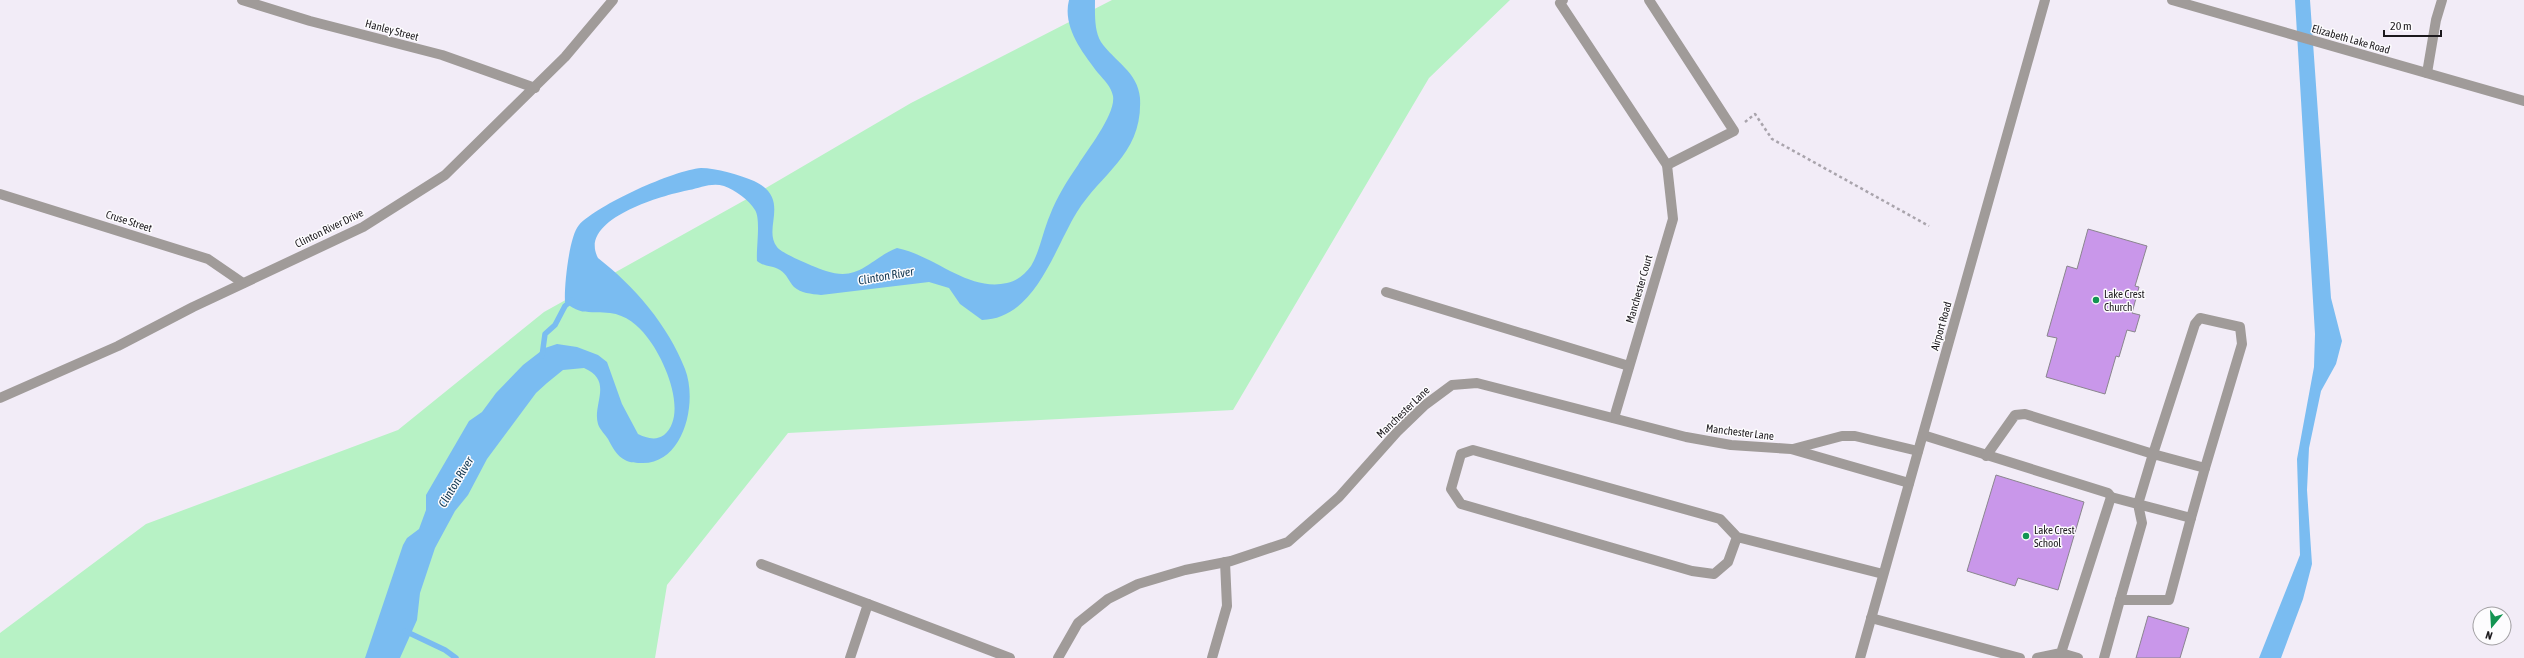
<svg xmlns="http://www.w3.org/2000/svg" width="2524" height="658" font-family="'Asap Condensed',sans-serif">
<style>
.green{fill:#b7f2c5}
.water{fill:#7abcf1}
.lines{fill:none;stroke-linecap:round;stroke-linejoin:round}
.stream{stroke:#7abcf1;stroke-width:5.5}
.building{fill:#c997ea;stroke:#8a858e}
.path{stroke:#a9a4ac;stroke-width:2.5;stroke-dasharray:3 3;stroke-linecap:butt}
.minor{stroke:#a09b99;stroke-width:10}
.poi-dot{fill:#139452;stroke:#fdfcfe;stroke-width:1.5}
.labels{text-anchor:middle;stroke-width:3;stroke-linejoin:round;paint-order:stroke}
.street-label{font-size:11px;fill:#1c191d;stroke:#fdfcfe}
.poi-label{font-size:11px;fill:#1c191d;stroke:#fdfcfe;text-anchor:start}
.water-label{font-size:12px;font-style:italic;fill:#123751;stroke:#fdfcfe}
</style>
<rect width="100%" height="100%" fill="#f2ecf7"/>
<!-- green -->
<polygon class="green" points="1112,0 1510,0 1429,78 1233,410 788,433 667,585 655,658 0,658 0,633 146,524 398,430 544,312 754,195 911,103"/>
<!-- water -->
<g class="water">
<path d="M 1069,0 L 1095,0 C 1095,13 1094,31 1101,42 C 1114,61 1138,72 1140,98 C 1143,154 1102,172 1077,212 C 1054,249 1035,319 982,320 L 960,304 L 949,288 L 929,282 L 821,295 C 811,294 801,293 794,287 C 789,282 787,274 780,270 C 772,265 764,267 757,261 C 756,248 761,219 755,210 C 749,200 735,190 724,186 C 712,182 700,188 689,190 C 664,195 577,219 598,258 C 634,286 668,325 685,369 C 698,402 684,463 643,463 C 637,463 630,463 625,460 C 617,456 612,447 608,439 C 605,434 600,430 598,424 C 592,404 614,381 584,368 L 563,370 L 547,383 L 536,393 L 487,459 L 468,495 L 455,511 L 435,548 L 420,593 L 417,620 L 400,658 L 365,658 L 403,545 L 407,538 L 419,529 L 426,510 L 426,495 L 469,421 L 482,412 L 496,393 L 523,365 L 545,348 L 557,344 L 577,347 L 598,355 L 607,362 L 622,404 L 638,434 C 646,438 656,441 664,435 C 689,414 664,358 647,337 C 638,325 626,315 610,313 C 591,310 582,317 565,302 C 564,287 569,236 579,225 C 597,205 674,170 701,168 C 716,168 740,175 754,181 C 792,199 762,228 777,247 C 782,254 817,268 826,271 C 860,282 869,259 897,248 C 934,255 968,292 1007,283 C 1017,281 1025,274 1031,266 C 1040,251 1043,231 1050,215 C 1057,197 1067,181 1078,165 C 1088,149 1116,114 1113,96 C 1111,86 1104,80 1098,73 C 1083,53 1062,27 1069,0 Z"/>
<polygon points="2295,0 2310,0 2331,298 2342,341 2336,364 2321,391 2309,448 2307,490 2312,564 2303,599 2281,658 2259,658 2300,555 2297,459 2314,367 2315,334"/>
</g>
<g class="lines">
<!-- stream -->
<g class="stream">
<polyline points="542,356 545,334 555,325 565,306 572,300"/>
<polyline points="405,631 445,650 456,658"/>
</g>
</g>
<!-- building -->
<g class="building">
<polygon points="2088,229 2147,246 2135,286 2139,287 2132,313 2140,315 2135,332 2127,330 2119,357 2116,356 2105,394 2046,377 2057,338 2047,336 2067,266 2077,269"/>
<polygon points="1996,475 2084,502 2058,590 2018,578 2015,586 1967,571"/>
<polygon points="2148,616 2189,628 2180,658 2136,658"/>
</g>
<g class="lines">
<!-- path -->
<polyline class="path" points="1745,122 1755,114 1772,139 1929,226"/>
<!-- minor -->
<g class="minor">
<polyline points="242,0 310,21 442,55 535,88"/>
<polyline points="1563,0 1560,3 1667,165 1673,219 1614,418"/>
<polyline points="1649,0 1734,131 1667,165"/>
<polyline points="2172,0 2524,101"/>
<polyline points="2427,73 2436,20 2442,0"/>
<polyline points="0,194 208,259 243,283"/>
<polyline points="1386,292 1629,366"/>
<polyline points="0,398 118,346 193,307 363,227 445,175 565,57 613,0"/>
<polyline points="1923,435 2108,493 2111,497 2061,653 2037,658"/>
<polyline points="1793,449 1842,436 1855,436 1918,451"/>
<polyline points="1986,456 2015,415 2025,414 2153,454 2195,324 2200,318 2240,327 2242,344 2205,468"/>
<polyline points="2111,497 2191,518 2205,468 2153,454 2138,504 2142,523 2120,600"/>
<polyline points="1737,537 1728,562 1714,574 1692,571 1461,504 1451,489 1461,454 1473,450 1720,519 1737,537 1883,574"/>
<polyline points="761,564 868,604"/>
<polyline points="1871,618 2020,658"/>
<polyline points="2061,653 2078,658"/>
<polyline points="850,658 868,604 1010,658"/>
<polyline points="1058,658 1078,623 1108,599 1138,584 1185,570 1231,561 1288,542 1339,497 1397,432 1425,405 1452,385 1477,383 1686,437 1731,445 1791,449 1909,483"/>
<polyline points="1212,658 1227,606 1225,562"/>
<polyline points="1860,658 2045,0"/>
<polyline points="2104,658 2120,600 2169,600 2191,518"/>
</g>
</g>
<!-- markers -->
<g class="poi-dot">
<circle cx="2096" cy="300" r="4"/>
<circle cx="2026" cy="536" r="4"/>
</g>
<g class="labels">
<!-- street labels -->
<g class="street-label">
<text transform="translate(392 30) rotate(15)" y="4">Hanley Street</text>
<text transform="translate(2351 39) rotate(16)" y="4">Elizabeth Lake Road</text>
<text transform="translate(129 221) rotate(18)" y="4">Cruse Street</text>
<text transform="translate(329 228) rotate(-26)" y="4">Clinton River Drive</text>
<text transform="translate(1639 289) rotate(-74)" y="4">Manchester Court</text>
<text transform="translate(1941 326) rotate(-74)" y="4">Airport Road</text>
<text transform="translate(1403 412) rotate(-44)" y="4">Manchester Lane</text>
<text transform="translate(1740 432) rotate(7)" y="4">Manchester Lane</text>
</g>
<!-- poi labels -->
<g class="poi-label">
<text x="2104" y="298">Lake Crest<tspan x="2104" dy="13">Church</tspan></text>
<text x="2034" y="534">Lake Crest<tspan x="2034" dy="13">School</tspan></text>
</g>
<!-- water labels -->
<g class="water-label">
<text transform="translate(886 276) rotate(-10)" y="4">Clinton River</text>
<text transform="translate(456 482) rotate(-59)" y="4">Clinton River</text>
</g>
</g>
<!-- north arrow -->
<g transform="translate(2492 626) rotate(198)"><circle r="19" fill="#fdfcfe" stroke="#a3a1a4"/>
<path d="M0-3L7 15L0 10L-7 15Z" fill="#139452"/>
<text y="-6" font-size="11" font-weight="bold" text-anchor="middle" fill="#1c191d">N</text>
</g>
<!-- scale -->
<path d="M2384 30v6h57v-6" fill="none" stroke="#1c191d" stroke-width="2"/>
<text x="2390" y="30" font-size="12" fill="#1c191d" stroke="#fdfcfe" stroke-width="3" paint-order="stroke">20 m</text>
</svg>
